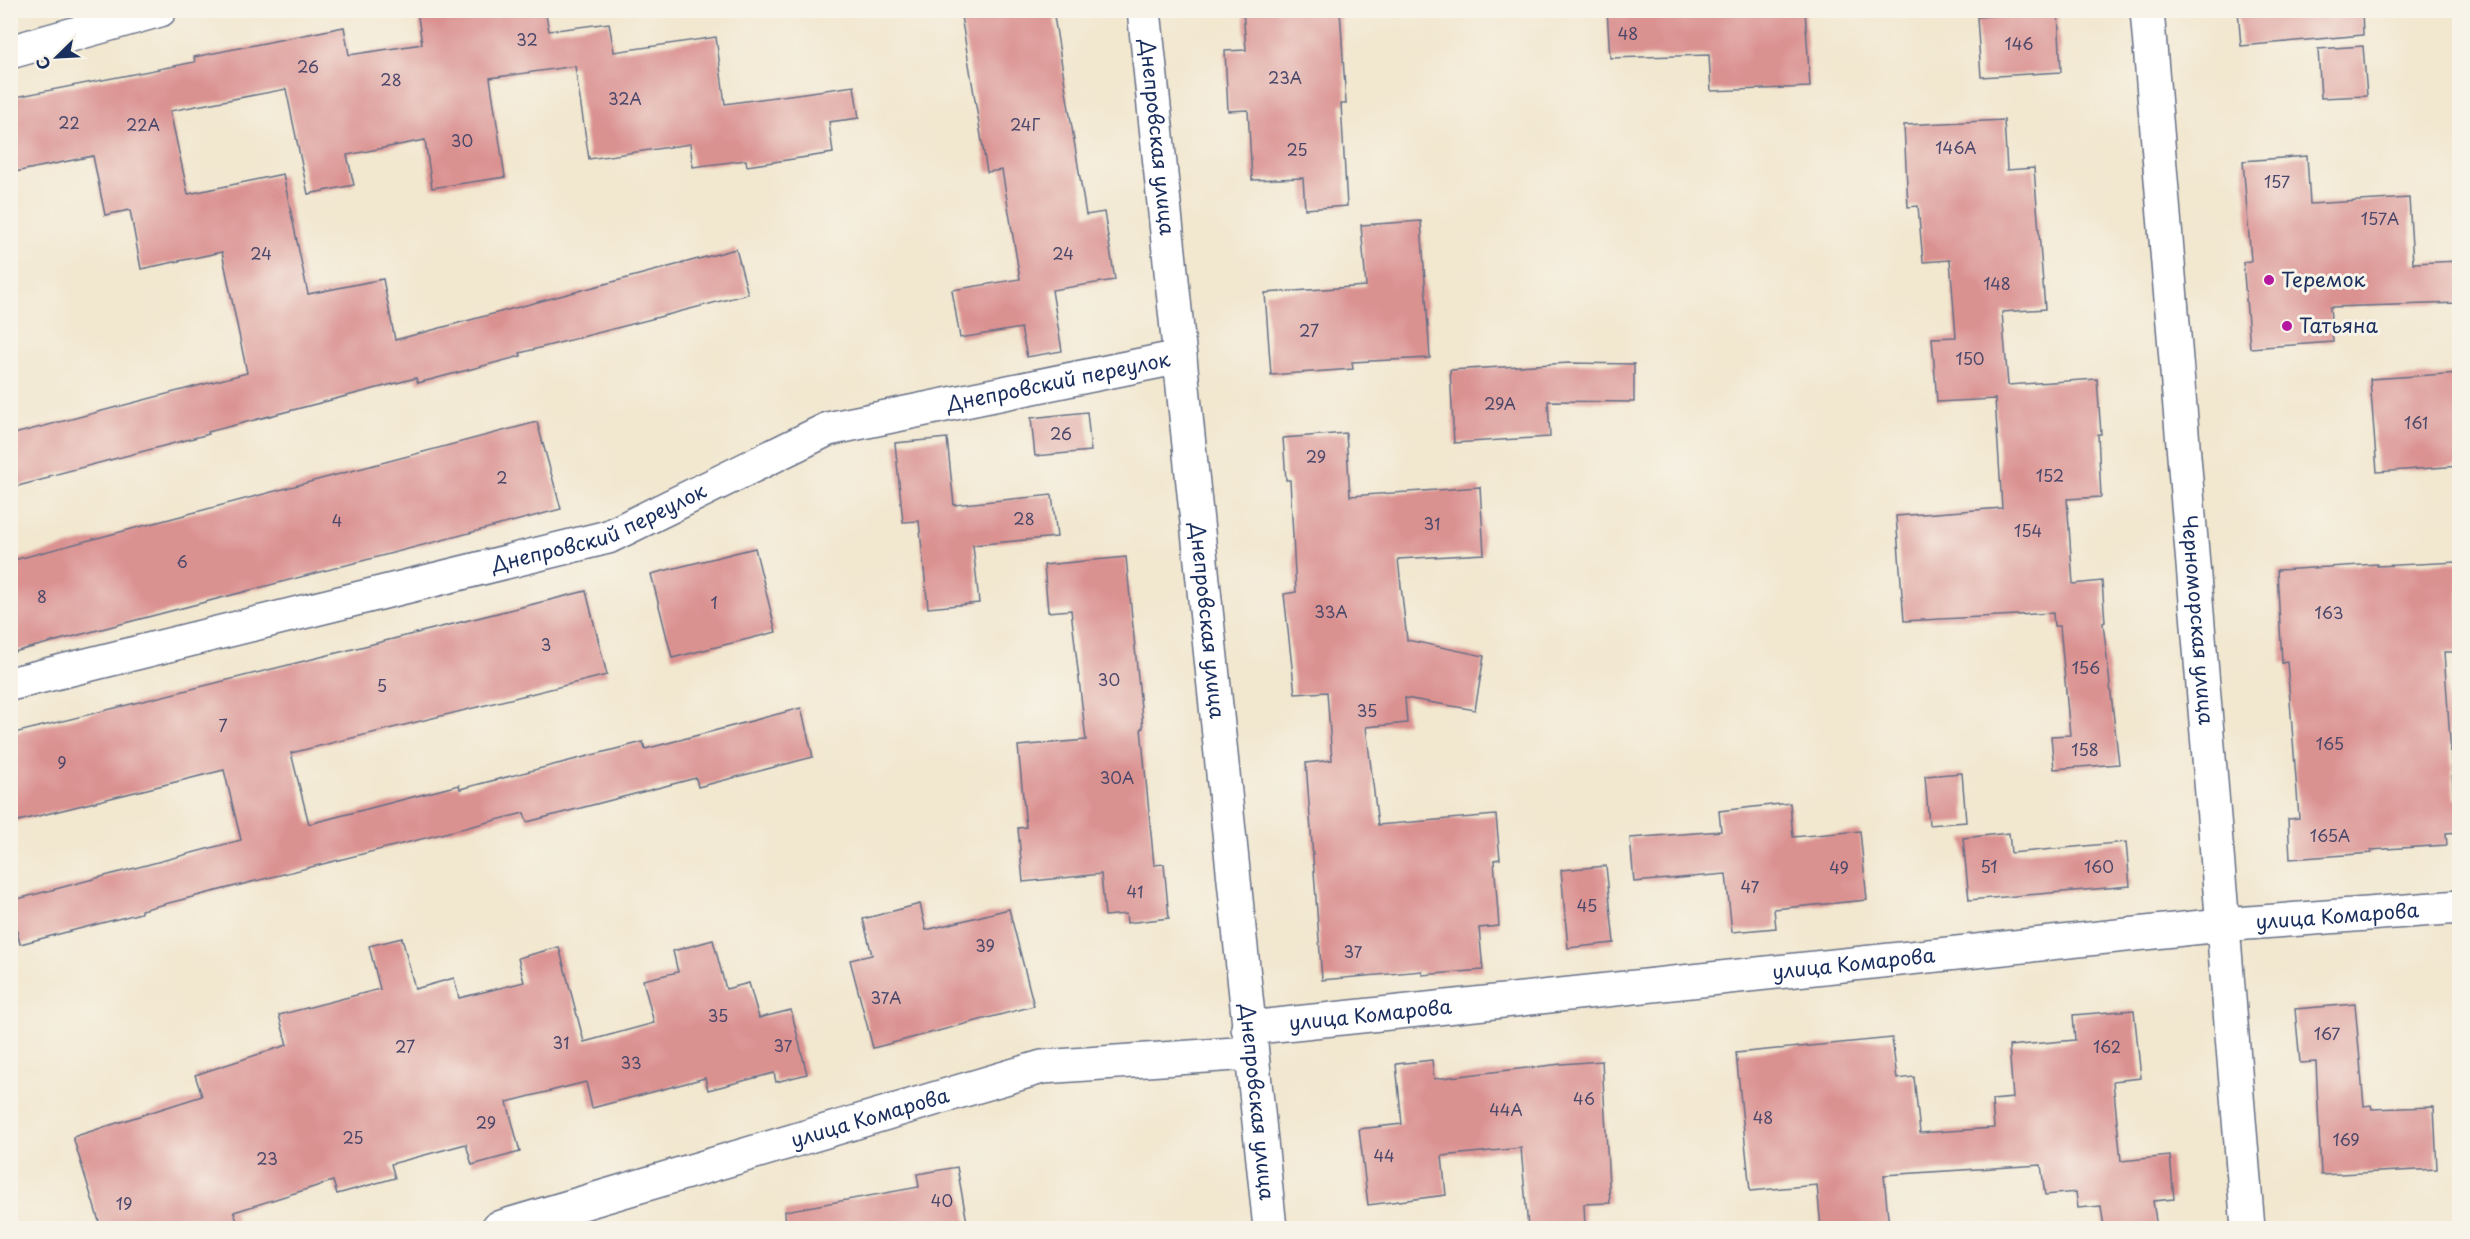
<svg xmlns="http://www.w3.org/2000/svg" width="2470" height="1239" font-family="'Playpen Sans',sans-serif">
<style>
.building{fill:#da9291}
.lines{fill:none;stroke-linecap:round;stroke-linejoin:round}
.minor-casing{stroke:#666f86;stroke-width:36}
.minor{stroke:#fff;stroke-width:33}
.poi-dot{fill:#b5179e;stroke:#f7f3e8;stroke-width:2}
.labels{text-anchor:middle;stroke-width:6;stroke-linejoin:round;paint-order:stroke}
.number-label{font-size:16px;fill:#4b486b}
.street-label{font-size:20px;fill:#1b2f5e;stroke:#f7f3e8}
.poi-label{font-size:20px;fill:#1b2f5e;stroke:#f7f3e8;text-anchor:start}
</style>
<rect width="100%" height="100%" fill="#f7f3e8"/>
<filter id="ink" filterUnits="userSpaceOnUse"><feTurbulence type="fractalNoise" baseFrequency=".0167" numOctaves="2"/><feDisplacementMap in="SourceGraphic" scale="12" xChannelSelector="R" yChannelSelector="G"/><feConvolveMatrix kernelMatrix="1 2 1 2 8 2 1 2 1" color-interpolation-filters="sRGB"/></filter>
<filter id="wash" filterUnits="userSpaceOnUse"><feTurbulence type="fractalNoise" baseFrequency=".008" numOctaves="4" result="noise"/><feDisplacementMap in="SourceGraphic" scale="24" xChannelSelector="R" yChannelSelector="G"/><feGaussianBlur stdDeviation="1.35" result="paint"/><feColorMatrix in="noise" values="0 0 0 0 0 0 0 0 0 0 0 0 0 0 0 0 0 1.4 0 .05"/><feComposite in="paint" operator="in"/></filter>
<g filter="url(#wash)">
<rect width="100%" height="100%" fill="#f2e7cf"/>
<g id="blocks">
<!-- building -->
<g class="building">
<polygon points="417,10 545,10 549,31 609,23 614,52 716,37 725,104 854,86 859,118 829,122 833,153 747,166 746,160 693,167 690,144 589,159 575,66 490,78 505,177 432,188 425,140 347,155 354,185 308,194 286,89 170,111 188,194 283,174 308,294 383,279 395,340 736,249 748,294 520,353 521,356 418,383 416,378 208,432 209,434 49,476 49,478 10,488 10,435 247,373 222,252 141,269 130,210 105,215 93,156 10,173 10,98 195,62 194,57 344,27 349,55 422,44"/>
<polygon points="960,10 1053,10 1086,215 1104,212 1115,280 1052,290 1062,351 1027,357 1021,328 960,338 952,290 1020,279 1002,170 987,172"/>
<polygon points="1243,10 1340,10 1346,104 1341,104 1347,206 1305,209 1303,178 1252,180 1248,110 1228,111 1225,51 1246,50"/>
<polygon points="1607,10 1805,10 1810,87 1711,91 1709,55 1610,58"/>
<polygon points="2238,10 2362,10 2363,35 2241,46"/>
<polygon points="2058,11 2061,72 1981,77 1977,17"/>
<polygon points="2363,46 2367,96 2321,98 2318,49"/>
<polygon points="2004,120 2007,170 2034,168 2045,309 2002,312 2008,385 2097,379 2101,434 2098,434 2101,497 2067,499 2073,584 2102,581 2105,622 2103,623 2119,764 2054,769 2051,736 2070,735 2060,626 2054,626 2053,613 1904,621 1896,516 2002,508 1995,399 1937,402 1932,338 1956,337 1950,260 1923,262 1918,206 1908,207 1904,125"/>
<polygon points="2307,156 2310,204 2409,198 2413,263 2460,261 2460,303 2330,307 2333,342 2250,348 2243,262 2251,261 2243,161"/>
<polygon points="1421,221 1430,358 1352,362 1353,369 1271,375 1265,293 1366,286 1361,225"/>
<polygon points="1570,363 1634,364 1634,402 1548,401 1550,437 1454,443 1450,370"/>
<polygon points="2460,373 2460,466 2377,472 2370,379"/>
<polygon points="1087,412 1091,451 1035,456 1031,418"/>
<polygon points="537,422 561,509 10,653 10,561"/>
<polygon points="1346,433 1350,496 1480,487 1484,554 1398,559 1407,640 1484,656 1475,710 1405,698 1407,723 1366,727 1378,825 1496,815 1500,859 1494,860 1499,926 1479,928 1483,970 1422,975 1422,971 1322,980 1306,763 1332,760 1327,692 1295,694 1284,594 1296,592 1290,480 1286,480 1283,438"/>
<polygon points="947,438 954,505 1052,495 1057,537 973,545 979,603 928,608 919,521 903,522 895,443"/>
<polygon points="755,548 776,632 672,658 651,574"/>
<polygon points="1126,557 1143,728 1141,728 1154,865 1164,864 1169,918 1127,923 1126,914 1105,916 1101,874 1023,882 1018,828 1026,827 1018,746 1086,740 1071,610 1048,612 1044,565"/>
<polygon points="2458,562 2460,652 2444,652 2454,799 2460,799 2460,832 2446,833 2447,845 2371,850 2372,853 2290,859 2288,819 2299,818 2287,662 2282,663 2277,570 2377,564 2377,566"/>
<polygon points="586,591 607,675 291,753 309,824 459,785 460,789 643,742 645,749 801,708 813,757 698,787 696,778 527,822 524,813 141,910 141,913 20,944 10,901 241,840 224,770 10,823 10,734"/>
<polygon points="1962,773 1966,822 1929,825 1925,776"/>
<polygon points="1790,803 1793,837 1860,831 1867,900 1774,909 1776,928 1732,932 1726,874 1634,882 1630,838 1721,831 1719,811"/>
<polygon points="2009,833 2011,853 2126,842 2130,886 1969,900 1963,838"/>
<polygon points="1606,866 1614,943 1568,948 1561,870"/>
<polygon points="920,904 926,930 1009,909 1034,1006 873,1048 850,960 872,955 863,919"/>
<polygon points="402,938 415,989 454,978 459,998 524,982 518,958 559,947 584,1042 654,1023 643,980 678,972 673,951 713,940 726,989 749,983 759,1018 791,1010 807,1074 776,1082 774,1073 708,1090 705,1078 592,1108 586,1082 507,1102 520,1152 472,1165 466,1144 391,1164 395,1178 337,1194 333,1181 234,1212 239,1228 101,1228 73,1137 202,1096 195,1075 287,1045 279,1015 380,989 369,946"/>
<polygon points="2355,1004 2364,1106 2371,1105 2372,1109 2434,1107 2437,1169 2321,1175 2316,1062 2300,1063 2295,1009"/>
<polygon points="2134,1010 2141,1078 2113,1081 2121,1161 2170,1156 2174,1199 2153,1201 2157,1228 2104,1228 2101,1206 2078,1208 2076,1192 2045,1195 2041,1165 1884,1175 1889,1228 1821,1228 1817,1185 1750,1191 1736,1053 1892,1038 1897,1079 1914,1077 1920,1133 1994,1128 1992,1100 2013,1098 2009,1046 2075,1040 2073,1015"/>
<polygon points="1432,1060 1434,1079 1561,1064 1602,1061 1610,1203 1584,1204 1585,1228 1528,1228 1521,1148 1442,1156 1446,1195 1368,1205 1359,1129 1402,1124 1396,1064"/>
<polygon points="957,1167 968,1228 786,1228 785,1211 919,1187 917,1174"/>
</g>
</g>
</g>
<g filter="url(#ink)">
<use href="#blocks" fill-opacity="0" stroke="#666f86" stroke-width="1.5"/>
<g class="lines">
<!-- minor casing -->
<g class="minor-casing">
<g id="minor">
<path id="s1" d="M 1144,10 L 1270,1228"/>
<path id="s2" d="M 2147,10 L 2248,1228"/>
<polyline points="10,52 160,10"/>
<path id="s3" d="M 10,684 L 608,537 L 828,429 L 1180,357"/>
<path id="s4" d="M 1248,1028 L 2221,925 L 2460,907"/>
<path id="s5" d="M 498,1228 L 1042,1067 L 1251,1053"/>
</g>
</g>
<!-- minor -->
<use href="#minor" class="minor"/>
</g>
</g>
<!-- markers -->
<g class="poi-dot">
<circle cx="2269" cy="280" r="6"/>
<circle cx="2287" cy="326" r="6"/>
</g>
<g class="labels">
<!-- number labels -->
<g class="number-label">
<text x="1628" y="40">48</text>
<text x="527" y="46">32</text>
<text x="2019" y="50">146</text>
<text x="308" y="73">26</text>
<text x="1285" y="84">23А</text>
<text x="391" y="86">28</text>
<text x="625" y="105">32А</text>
<text x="69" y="129">22</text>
<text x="143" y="131">22А</text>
<text x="1025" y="131">24Г</text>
<text x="462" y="147">30</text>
<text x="1956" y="154">146А</text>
<text x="1297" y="156">25</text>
<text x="2277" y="188">157</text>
<text x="2380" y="225">157А</text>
<text x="261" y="260">24</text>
<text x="1063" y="260">24</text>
<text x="1997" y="290">148</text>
<text x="1309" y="337">27</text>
<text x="1970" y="365">150</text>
<text x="1500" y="410">29А</text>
<text x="2416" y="429">161</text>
<text x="1061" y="440">26</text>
<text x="1316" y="463">29</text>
<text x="2050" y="482">152</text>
<text x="502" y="484">2</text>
<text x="1024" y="525">28</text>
<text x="337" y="527">4</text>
<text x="1432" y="530">31</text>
<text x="2028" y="537">154</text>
<text x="182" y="568">6</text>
<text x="42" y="603">8</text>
<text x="714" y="609">1</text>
<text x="1331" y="618">33А</text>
<text x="2329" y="619">163</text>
<text x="546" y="651">3</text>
<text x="2086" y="674">156</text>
<text x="1109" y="686">30</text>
<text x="382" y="692">5</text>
<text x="1367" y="717">35</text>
<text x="223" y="732">7</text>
<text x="2330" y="750">165</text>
<text x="2085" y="756">158</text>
<text x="62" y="769">9</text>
<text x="1117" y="784">30А</text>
<text x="2330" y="842">165А</text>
<text x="1989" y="873">51</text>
<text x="2099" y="873">160</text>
<text x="1839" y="874">49</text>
<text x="1750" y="893">47</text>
<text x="1135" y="898">41</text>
<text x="1587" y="912">45</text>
<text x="985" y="952">39</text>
<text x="1353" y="958">37</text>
<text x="886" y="1004">37А</text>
<text x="718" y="1022">35</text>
<text x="2327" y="1040">167</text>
<text x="561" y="1049">31</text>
<text x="783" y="1052">37</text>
<text x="405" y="1053">27</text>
<text x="2107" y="1053">162</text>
<text x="631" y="1069">33</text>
<text x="1584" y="1105">46</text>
<text x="1506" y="1116">44А</text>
<text x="1763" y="1124">48</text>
<text x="486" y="1129">29</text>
<text x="353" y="1144">25</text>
<text x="2346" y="1146">169</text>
<text x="1384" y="1162">44</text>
<text x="267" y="1165">23</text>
<text x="942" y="1207">40</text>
<text x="124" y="1210">19</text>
</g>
<!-- street labels -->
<g class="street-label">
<text dy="7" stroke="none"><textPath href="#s1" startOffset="128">Днепровская улица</textPath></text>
<text dy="7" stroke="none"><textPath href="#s3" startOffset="1096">Днепровский переулок</textPath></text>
<text dy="7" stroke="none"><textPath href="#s3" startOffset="610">Днепровский переулок</textPath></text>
<text dy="7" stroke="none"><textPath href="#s1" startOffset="614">Днепровская улица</textPath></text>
<text dy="7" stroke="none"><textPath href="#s2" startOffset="612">Черноморская улица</textPath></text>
<text dy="7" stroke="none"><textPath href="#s4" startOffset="1095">улица Комарова</textPath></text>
<text dy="7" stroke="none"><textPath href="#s4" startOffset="609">улица Комарова</textPath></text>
<text dy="7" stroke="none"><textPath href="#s4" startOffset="123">улица Комарова</textPath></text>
<text dy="7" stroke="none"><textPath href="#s1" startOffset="1098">Днепровская улица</textPath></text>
<text dy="7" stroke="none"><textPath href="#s5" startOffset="388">улица Комарова</textPath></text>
</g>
<!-- poi labels -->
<g class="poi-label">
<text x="2281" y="287">Теремок</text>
<text x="2299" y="333">Татьяна</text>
</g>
</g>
<!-- margin -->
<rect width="2470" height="1239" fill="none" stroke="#f7f3e8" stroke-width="36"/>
<!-- north arrow -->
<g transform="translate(57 57) rotate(246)" stroke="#f7f3e8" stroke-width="4.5" paint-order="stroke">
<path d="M0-4.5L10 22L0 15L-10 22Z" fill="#1b2f5e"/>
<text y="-9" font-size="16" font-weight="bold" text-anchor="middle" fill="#1b2f5e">С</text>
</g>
</svg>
